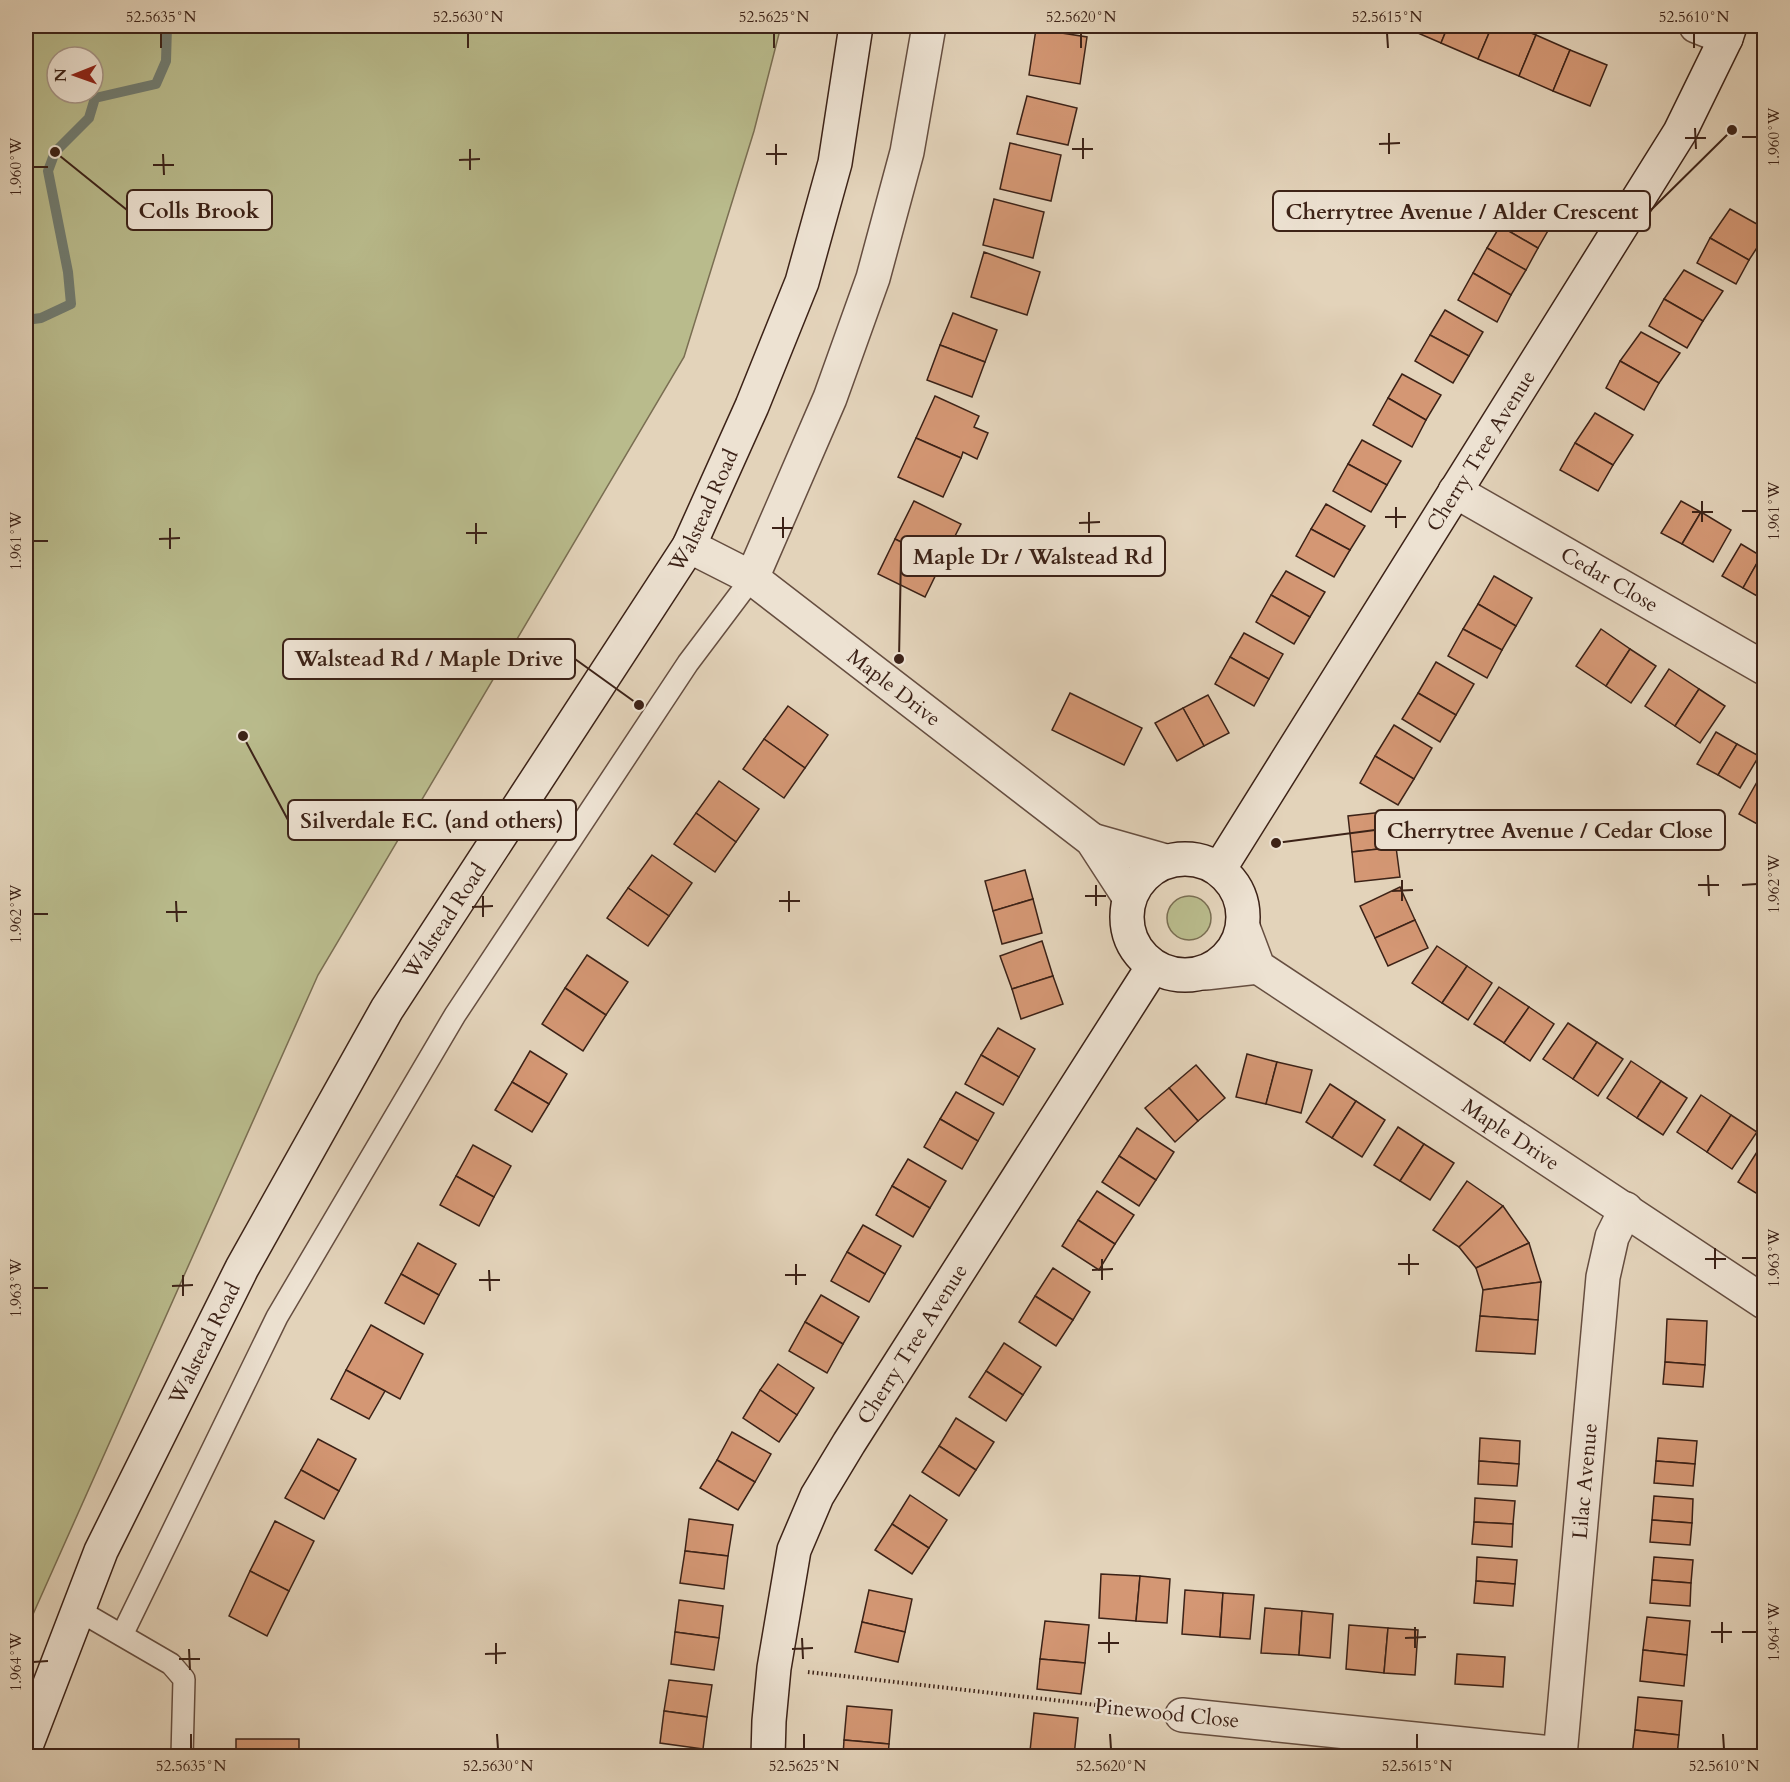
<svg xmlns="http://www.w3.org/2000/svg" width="1790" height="1782" font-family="Cardo,serif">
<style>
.green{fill:#b9bb8c;stroke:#7a6e52;stroke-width:1.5;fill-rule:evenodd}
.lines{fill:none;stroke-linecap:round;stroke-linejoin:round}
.stream{stroke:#717c71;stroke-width:10}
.building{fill:#d49774;stroke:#3c2217;stroke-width:1.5}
.lane-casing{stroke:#664e40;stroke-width:24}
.street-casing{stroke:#664e40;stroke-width:36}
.secondary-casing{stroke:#3c2217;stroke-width:36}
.path{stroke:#3c2217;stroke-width:4;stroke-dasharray:1.5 3;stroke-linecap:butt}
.lane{stroke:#ede2d2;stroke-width:21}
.street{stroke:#ede2d2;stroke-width:33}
.secondary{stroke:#ede2d2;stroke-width:33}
.ticks{fill:none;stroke:#3c2217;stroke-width:2}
.labels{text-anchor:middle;stroke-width:4.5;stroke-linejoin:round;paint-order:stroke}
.street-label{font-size:21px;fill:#3c2217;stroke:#ede2d2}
.leader{fill:none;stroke:#3c2217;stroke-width:2}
.callout-dot{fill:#3c2217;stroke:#ede2d2;stroke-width:2}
.callout{fill:#ede2d2;stroke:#3c2217;stroke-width:2}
.callout-label{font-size:22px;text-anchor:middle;font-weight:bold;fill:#3c2217}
.neatline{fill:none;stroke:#3c2217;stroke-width:2}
.ticks-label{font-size:15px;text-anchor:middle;fill:#3c2217}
</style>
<rect width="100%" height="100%" fill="#e3d3ba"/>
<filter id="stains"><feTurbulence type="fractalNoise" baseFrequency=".00333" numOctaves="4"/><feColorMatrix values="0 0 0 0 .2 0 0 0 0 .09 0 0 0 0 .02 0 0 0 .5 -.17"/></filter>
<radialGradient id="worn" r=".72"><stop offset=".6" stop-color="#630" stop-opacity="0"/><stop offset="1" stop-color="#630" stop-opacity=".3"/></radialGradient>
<!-- green -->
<g class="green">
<path d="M 26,26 L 781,26 L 754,131 L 684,357 L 318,975 L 26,1630 ZM 57,57 L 93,57 L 93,93 L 57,93 Z"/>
<circle cx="1189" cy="918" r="22"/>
</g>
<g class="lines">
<!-- stream -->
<polyline class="stream" points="26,320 41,318 71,304 68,272 48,171 55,152 89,118 95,98 156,84 166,61 167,26"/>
</g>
<!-- building -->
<g class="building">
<polygon points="1405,26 1448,26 1441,43 1404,27"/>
<polygon points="1448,26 1492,26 1478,59 1441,43"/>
<polygon points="1492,26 1513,26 1536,35 1519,76 1478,59"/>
<polygon points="1036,29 1087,37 1080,84 1029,75"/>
<polygon points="1536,35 1570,50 1553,91 1519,76"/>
<polygon points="1570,50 1607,65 1590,106 1553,91"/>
<polygon points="1027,96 1077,108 1068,145 1017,134"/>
<polygon points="1010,143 1061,155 1051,201 1000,189"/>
<polygon points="994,199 1044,212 1033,258 983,245"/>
<polygon points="1514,200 1553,222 1538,248 1500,226"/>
<polygon points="1730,209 1764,228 1764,237 1749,260 1710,238"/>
<polygon points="1500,226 1538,248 1526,270 1487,248"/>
<polygon points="1710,238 1749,260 1736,284 1697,263"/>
<polygon points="1487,248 1526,270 1511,295 1473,273"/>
<polygon points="984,252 1040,272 1027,315 971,297"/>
<polygon points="1684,270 1723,291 1703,321 1664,299"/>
<polygon points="1473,273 1511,295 1497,322 1458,300"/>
<polygon points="1664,299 1703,321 1687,348 1649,326"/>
<polygon points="1445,310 1483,332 1469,356 1430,335"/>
<polygon points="953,313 997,330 985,362 940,345"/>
<polygon points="1641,332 1680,353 1659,383 1620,361"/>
<polygon points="1430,335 1469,356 1453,383 1415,361"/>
<polygon points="940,345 985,362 972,397 927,380"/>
<polygon points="1620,361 1659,383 1644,410 1606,388"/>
<polygon points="1402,374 1441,395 1426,420 1388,398"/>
<polygon points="935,396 979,416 974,427 988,433 977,459 963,452 961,458 916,438"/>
<polygon points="1388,398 1426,420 1412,447 1373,425"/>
<polygon points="1595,413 1633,435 1613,465 1575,443"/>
<polygon points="916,438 961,458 943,497 898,477"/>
<polygon points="1362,440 1401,461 1387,485 1348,464"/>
<polygon points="1575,443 1613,465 1598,491 1560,470"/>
<polygon points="1348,464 1387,485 1371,512 1333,491"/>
<polygon points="914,501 961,524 942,562 895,539"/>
<polygon points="1681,501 1701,512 1682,544 1661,533"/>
<polygon points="1326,504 1365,526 1350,550 1311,529"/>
<polygon points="1701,512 1731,530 1713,562 1682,544"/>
<polygon points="1311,529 1350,550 1334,577 1296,556"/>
<polygon points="895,539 942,562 925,597 878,574"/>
<polygon points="1741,544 1761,556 1743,588 1722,576"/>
<polygon points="1761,556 1764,557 1764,600 1743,588"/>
<polygon points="1286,571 1325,592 1310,617 1271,595"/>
<polygon points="1494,576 1532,598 1516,626 1478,604"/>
<polygon points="1271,595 1310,617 1294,644 1256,622"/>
<polygon points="1478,604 1516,626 1502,650 1463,629"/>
<polygon points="1463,629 1502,650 1487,678 1448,656"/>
<polygon points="1601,629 1630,649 1606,686 1576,666"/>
<polygon points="1244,633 1283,654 1269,679 1230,657"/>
<polygon points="1630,649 1656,666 1631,703 1606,686"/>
<polygon points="1230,657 1269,679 1254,706 1215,684"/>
<polygon points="1436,662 1474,684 1456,715 1418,693"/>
<polygon points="1669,669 1699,689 1675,726 1645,706"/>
<polygon points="1699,689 1725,706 1700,743 1675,726"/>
<polygon points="1070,693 1142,728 1124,765 1052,730"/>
<polygon points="1418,693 1456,715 1440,742 1402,719"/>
<polygon points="1208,695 1229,733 1204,746 1183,708"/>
<polygon points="788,706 828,735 805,768 764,739"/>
<polygon points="1183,708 1204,746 1177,761 1155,723"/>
<polygon points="1394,725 1432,748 1414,779 1375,756"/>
<polygon points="1716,732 1737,744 1718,775 1697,764"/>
<polygon points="764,739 805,768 784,798 743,769"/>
<polygon points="1737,744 1759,756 1740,788 1718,775"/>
<polygon points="1375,756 1414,779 1398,805 1360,783"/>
<polygon points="719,781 759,809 736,842 696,813"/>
<polygon points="1757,782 1764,786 1764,816 1759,825 1739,814"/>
<polygon points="1392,811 1396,847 1352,852 1348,816"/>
<polygon points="696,813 736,842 715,872 674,844"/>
<polygon points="1396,847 1400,877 1355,882 1352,852"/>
<polygon points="652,855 692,883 669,916 628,888"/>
<polygon points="1025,870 1033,899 993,911 985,881"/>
<polygon points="1400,887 1415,920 1375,938 1360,906"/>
<polygon points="628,888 669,916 648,946 607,918"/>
<polygon points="1033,899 1042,933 1002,944 993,911"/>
<polygon points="1415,920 1428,948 1388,966 1375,938"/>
<polygon points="1042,941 1053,976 1012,989 1000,956"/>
<polygon points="1437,946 1467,966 1442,1003 1412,983"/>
<polygon points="587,955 628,982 606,1015 565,988"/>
<polygon points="1467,966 1492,983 1468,1020 1442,1003"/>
<polygon points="1053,976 1063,1004 1021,1019 1012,989"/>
<polygon points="1499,987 1529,1007 1504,1043 1474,1024"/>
<polygon points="565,988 606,1015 583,1051 542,1024"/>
<polygon points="1529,1007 1554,1024 1530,1061 1504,1043"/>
<polygon points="1568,1023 1597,1042 1573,1079 1543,1059"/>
<polygon points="998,1028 1035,1049 1019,1077 981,1055"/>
<polygon points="1597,1042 1623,1059 1598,1096 1573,1079"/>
<polygon points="530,1051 567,1074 549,1104 512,1082"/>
<polygon points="1247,1054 1277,1062 1266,1104 1236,1097"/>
<polygon points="981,1055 1019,1077 1003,1105 965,1084"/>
<polygon points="1631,1061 1661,1081 1637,1118 1607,1098"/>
<polygon points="1277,1062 1312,1070 1301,1113 1266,1104"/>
<polygon points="1196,1065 1225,1098 1198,1121 1169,1088"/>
<polygon points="1661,1081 1687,1098 1663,1135 1637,1118"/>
<polygon points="512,1082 549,1104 532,1132 495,1110"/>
<polygon points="1330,1084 1356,1101 1332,1138 1306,1122"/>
<polygon points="1169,1088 1198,1121 1175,1142 1145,1108"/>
<polygon points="956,1092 994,1113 978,1141 940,1119"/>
<polygon points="1701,1095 1731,1115 1707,1152 1677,1132"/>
<polygon points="1356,1101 1385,1120 1362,1157 1332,1138"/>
<polygon points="1731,1115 1757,1132 1732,1169 1707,1152"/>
<polygon points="940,1119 978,1141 962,1169 924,1147"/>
<polygon points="1398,1127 1424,1144 1400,1181 1374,1165"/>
<polygon points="1137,1128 1174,1152 1156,1180 1119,1156"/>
<polygon points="1424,1144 1454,1163 1430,1200 1400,1181"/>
<polygon points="1762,1144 1764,1146 1764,1198 1738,1182"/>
<polygon points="473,1145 511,1166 494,1197 456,1176"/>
<polygon points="1119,1156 1156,1180 1139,1206 1102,1182"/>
<polygon points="908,1159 946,1181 930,1208 892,1186"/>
<polygon points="456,1176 494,1197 479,1226 440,1205"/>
<polygon points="1467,1181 1503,1206 1459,1247 1433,1230"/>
<polygon points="892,1186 930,1208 913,1237 876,1215"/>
<polygon points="1097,1191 1134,1215 1115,1244 1078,1220"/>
<polygon points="1503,1206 1529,1243 1476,1268 1459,1247"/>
<polygon points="1078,1220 1115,1244 1099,1270 1062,1246"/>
<polygon points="863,1225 901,1246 885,1274 847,1252"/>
<polygon points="418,1243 456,1264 439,1295 401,1274"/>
<polygon points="1529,1243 1541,1282 1483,1290 1476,1268"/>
<polygon points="847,1252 885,1274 869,1302 831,1281"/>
<polygon points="1053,1268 1090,1292 1073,1320 1035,1296"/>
<polygon points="401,1274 439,1295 424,1324 385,1303"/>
<polygon points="1541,1282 1538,1320 1480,1316 1483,1290"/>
<polygon points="821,1295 859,1317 843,1344 805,1322"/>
<polygon points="1035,1296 1073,1320 1056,1346 1019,1322"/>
<polygon points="1480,1316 1538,1320 1535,1354 1476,1351"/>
<polygon points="1667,1319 1707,1321 1705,1365 1665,1362"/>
<polygon points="805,1322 843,1344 827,1373 789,1351"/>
<polygon points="371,1325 423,1354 400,1399 346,1370"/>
<polygon points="1004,1343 1041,1367 1023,1395 986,1371"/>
<polygon points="1665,1362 1705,1365 1703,1387 1663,1384"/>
<polygon points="778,1364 814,1388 797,1415 760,1390"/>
<polygon points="346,1370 385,1391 369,1419 331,1399"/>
<polygon points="986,1371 1023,1395 1006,1421 969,1397"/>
<polygon points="760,1390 797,1415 779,1442 743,1418"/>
<polygon points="956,1418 994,1442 976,1470 939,1446"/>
<polygon points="732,1432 771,1454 755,1482 717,1460"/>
<polygon points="1480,1438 1520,1441 1519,1464 1479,1461"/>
<polygon points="1658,1438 1697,1441 1695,1464 1656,1461"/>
<polygon points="318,1439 356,1459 339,1491 301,1470"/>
<polygon points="939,1446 976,1470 959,1496 922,1472"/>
<polygon points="717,1460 755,1482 738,1510 700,1488"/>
<polygon points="1479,1461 1519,1464 1517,1486 1478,1484"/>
<polygon points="1656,1461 1695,1464 1693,1486 1654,1483"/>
<polygon points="301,1470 339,1491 324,1519 285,1498"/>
<polygon points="910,1495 947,1520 929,1548 892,1524"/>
<polygon points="1654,1496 1693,1499 1692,1523 1652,1520"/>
<polygon points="1475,1498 1515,1501 1513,1524 1474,1522"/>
<polygon points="689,1519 733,1525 728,1556 685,1551"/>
<polygon points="1652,1520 1692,1523 1690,1545 1650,1542"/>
<polygon points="275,1521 314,1541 289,1591 250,1571"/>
<polygon points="1474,1522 1513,1524 1512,1547 1472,1544"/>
<polygon points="892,1524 929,1548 912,1574 875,1550"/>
<polygon points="685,1551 728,1556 724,1589 680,1583"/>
<polygon points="1477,1557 1517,1560 1515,1584 1476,1581"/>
<polygon points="1654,1557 1693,1560 1691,1583 1652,1580"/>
<polygon points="250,1571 289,1591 267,1636 229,1616"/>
<polygon points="1101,1574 1140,1576 1136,1621 1099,1618"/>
<polygon points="1140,1576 1170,1579 1167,1623 1136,1621"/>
<polygon points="1652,1580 1691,1583 1690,1606 1650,1603"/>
<polygon points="1476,1581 1515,1584 1513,1606 1474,1603"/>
<polygon points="869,1590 912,1599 905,1632 862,1622"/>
<polygon points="1185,1590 1223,1593 1220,1637 1182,1634"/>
<polygon points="1223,1593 1254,1595 1250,1639 1220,1637"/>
<polygon points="679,1600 723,1606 719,1638 675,1632"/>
<polygon points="1265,1608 1302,1611 1299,1655 1261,1653"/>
<polygon points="1302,1611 1333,1614 1330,1658 1299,1655"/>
<polygon points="1647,1617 1690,1621 1687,1655 1643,1650"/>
<polygon points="1045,1621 1089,1625 1085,1663 1040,1659"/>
<polygon points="862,1622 905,1632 898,1662 855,1652"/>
<polygon points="1349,1625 1388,1628 1384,1673 1346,1669"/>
<polygon points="1388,1628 1418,1630 1415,1675 1384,1673"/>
<polygon points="675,1632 719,1638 714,1670 671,1664"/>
<polygon points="1643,1650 1687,1655 1684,1686 1640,1681"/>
<polygon points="1457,1654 1505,1657 1503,1687 1455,1684"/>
<polygon points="1040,1659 1085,1663 1081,1694 1037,1689"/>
<polygon points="669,1680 712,1685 707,1717 664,1711"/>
<polygon points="1638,1697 1682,1701 1679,1735 1635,1730"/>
<polygon points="847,1706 892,1710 889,1744 844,1740"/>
<polygon points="664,1711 707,1717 703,1749 660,1743"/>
<polygon points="1034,1713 1078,1718 1074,1756 1030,1751"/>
<polygon points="1635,1730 1679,1735 1677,1756 1632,1756"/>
<polygon points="236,1739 299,1739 299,1752 293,1752 293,1756 236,1756"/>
<polygon points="844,1740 889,1744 888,1756 843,1756"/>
<polygon points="1030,1751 1074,1756 1029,1756"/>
</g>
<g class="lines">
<!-- lane casing -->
<g class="lane-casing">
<g id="lane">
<polyline points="78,1610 171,1664 184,1679 182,1756"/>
<polyline points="122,1635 277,1317 455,1015 688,663 752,578"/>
</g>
</g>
<!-- street casing -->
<g class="street-casing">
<g id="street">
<polyline points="1696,26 1726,38"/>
<path id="s1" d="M 1455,491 L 1764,668"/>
<path id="s2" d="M 689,546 L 752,578 L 1092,840 L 1129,897"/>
<polyline points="752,578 830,398 873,278 907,152 929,26"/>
<polyline points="1092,840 1166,861"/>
<path id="s3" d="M 1243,927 L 1258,967 L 1764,1302"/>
<polyline points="1205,973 1258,967"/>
<polyline points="1182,1715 1561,1754"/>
<path id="s4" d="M 1560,1756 L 1603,1277 L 1612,1237 L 1626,1209"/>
</g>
</g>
<!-- secondary casing -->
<g class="secondary-casing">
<g id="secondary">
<circle cx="1185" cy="917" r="58"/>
<path id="s5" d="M 1220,868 L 1680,132 L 1726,38 L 1730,26"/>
<path id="s6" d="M 26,1746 L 101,1551 L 242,1268 L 387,1009 L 689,546 L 752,406 L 802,282 L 835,163 L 856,26"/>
<path id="s7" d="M 768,1756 L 769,1721 L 774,1668 L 794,1550 L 817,1496 L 849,1443 L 1152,968"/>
</g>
</g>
<!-- path -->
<polyline class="path" points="808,1672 1149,1711"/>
<!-- lane -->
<use href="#lane" class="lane"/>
<!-- street -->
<use href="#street" class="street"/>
<!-- secondary -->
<use href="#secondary" class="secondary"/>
</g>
<!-- ticks -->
<path class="ticks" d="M 161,33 L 161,48M 468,33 L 468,48M 774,33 L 774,48M 1081,33 L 1081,48M 1387,33 L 1388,48M 1694,33 L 1694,48M 1695,128 L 1696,149M 1389,133 L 1389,154M 1742,137 L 1757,137M 1083,138 L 1083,159M 1685,138 L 1706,138M 776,144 L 776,165M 1379,144 L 1400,143M 470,149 L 470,170M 1072,149 L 1093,149M 163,154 L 164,175M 766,154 L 787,154M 459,160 L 480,159M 153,165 L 174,165M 33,167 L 48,167M 1702,501 L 1702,522M 1396,507 L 1396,528M 1742,511 L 1757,511M 1089,512 L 1089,533M 1692,512 L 1713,512M 783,517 L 783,538M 1385,517 L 1406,517M 476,523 L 476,544M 1079,523 L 1100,522M 170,528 L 170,549M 772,528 L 793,528M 466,533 L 487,533M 159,539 L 180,538M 33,541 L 48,541M 1708,875 L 1709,896M 1402,880 L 1402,901M 1096,885 L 1096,906M 1698,885 L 1719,885M 1742,885 L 1757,884M 789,891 L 789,912M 1392,891 L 1413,890M 483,896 L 483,917M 1085,896 L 1106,896M 176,901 L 177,922M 779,901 L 800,901M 472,907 L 493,906M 166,912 L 187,912M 33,914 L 48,914M 1715,1248 L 1715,1269M 1409,1254 L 1409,1275M 1742,1258 L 1757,1258M 1102,1259 L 1102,1280M 1705,1259 L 1726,1259M 796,1264 L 796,1285M 1398,1264 L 1419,1264M 489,1270 L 490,1291M 1092,1270 L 1113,1269M 183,1275 L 183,1296M 785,1275 L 806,1275M 479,1280 L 500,1280M 172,1286 L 193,1285M 33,1288 L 48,1288M 1722,1622 L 1722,1643M 1415,1627 L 1415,1648M 1109,1632 L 1109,1653M 1711,1632 L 1732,1632M 1742,1632 L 1757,1632M 802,1638 L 803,1659M 1405,1638 L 1426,1637M 496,1643 L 496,1664M 1098,1643 L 1119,1643M 189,1649 L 190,1670M 792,1649 L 813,1648M 485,1654 L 506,1653M 179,1659 L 200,1659M 33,1662 L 48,1661M 191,1734 L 191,1749M 497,1734 L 498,1749M 804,1734 L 804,1749M 1110,1734 L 1111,1749M 1417,1734 L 1417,1749M 1723,1734 L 1724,1749"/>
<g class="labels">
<!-- street labels -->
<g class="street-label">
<text dy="7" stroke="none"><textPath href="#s5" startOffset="492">Cherry Tree Avenue</textPath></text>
<text dy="7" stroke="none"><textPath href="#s6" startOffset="1413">Walstead Road</textPath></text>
<text dy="7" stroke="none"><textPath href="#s1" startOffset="178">Cedar Close</textPath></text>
<text dy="7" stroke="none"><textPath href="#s2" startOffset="250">Maple Drive</textPath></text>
<text dy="7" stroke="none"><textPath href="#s6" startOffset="927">Walstead Road</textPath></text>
<text dy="7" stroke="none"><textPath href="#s3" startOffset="346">Maple Drive</textPath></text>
<text dy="7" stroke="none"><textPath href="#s6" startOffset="441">Walstead Road</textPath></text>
<text dy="7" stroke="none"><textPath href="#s7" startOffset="446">Cherry Tree Avenue</textPath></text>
<text dy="7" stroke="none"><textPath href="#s4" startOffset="276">Lilac Avenue</textPath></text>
<text transform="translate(1167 1713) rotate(6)" y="7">Pinewood Close</text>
</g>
</g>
<!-- callouts -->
<path class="leader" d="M55 152L127 210M1732 130L1650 211M899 659L901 556M639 705L575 659M243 736L288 820M1276 843L1375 830"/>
<g class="callout-dot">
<circle cx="55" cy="152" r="6"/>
<circle cx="1732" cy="130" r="6"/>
<circle cx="899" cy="659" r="6"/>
<circle cx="639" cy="705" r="6"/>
<circle cx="243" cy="736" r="6"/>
<circle cx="1276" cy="843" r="6"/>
</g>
<g class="callout">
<rect x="127" y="190" width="145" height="40" rx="6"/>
<rect x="1273" y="191" width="377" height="40" rx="6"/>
<rect x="901" y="536" width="264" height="40" rx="6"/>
<rect x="283" y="639" width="292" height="40" rx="6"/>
<rect x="288" y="800" width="288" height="40" rx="6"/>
<rect x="1375" y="810" width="350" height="40" rx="6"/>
</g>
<g class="callout-label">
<text x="199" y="218">Colls Brook</text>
<text x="1462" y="219">Cherrytree Avenue / Alder Crescent</text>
<text x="1033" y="564">Maple Dr / Walstead Rd</text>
<text x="429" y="666">Walstead Rd / Maple Drive</text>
<text x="432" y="828">Silverdale F.C. (and others)</text>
<text x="1550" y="838">Cherrytree Avenue / Cedar Close</text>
</g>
<!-- margin -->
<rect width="1790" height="1782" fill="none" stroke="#e3d3ba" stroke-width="66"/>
<!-- north arrow -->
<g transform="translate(75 75) rotate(269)"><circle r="28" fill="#ede2d2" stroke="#a69587" stroke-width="1.5"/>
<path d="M0-4.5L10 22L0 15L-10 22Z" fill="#8f2418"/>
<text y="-9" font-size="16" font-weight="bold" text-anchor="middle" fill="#3c2217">N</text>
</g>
<rect x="33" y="33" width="1724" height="1716" class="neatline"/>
<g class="ticks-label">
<text x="161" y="22">52.5635°N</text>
<text x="468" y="22">52.5630°N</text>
<text x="774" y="22">52.5625°N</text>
<text x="1081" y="22">52.5620°N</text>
<text x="1387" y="22">52.5615°N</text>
<text x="1694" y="22">52.5610°N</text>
<text transform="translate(1774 137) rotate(-90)" y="5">1.960°W</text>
<text transform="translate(16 167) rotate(-90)" y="5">1.960°W</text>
<text transform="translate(1774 511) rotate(-90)" y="5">1.961°W</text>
<text transform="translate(16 541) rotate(-90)" y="5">1.961°W</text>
<text transform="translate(1774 884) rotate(-90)" y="5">1.962°W</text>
<text transform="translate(16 914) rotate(-90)" y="5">1.962°W</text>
<text transform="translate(1774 1258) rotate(-90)" y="5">1.963°W</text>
<text transform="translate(16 1288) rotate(-90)" y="5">1.963°W</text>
<text transform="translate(1774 1632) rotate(-90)" y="5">1.964°W</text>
<text transform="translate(16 1662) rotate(-90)" y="5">1.964°W</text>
<text x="191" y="1771">52.5635°N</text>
<text x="498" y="1771">52.5630°N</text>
<text x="804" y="1771">52.5625°N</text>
<text x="1111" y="1771">52.5620°N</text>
<text x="1417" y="1771">52.5615°N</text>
<text x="1724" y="1771">52.5610°N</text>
</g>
<rect width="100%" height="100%" filter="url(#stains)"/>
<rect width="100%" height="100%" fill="url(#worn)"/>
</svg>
